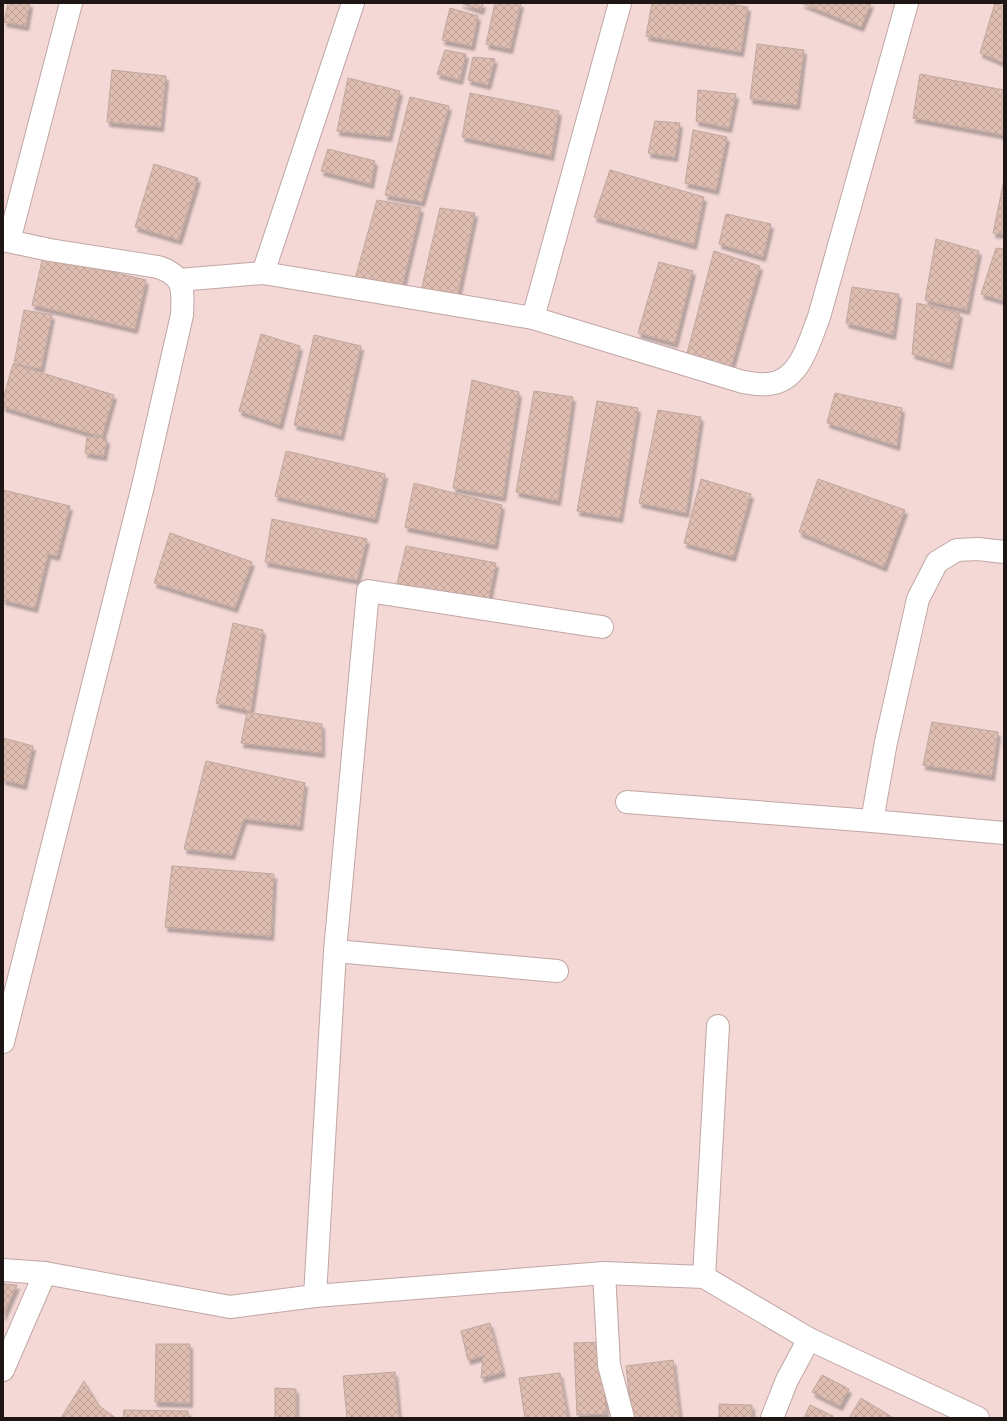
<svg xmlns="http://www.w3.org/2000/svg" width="1007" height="1421" font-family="Commissioner,sans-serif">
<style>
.building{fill:url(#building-cross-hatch);stroke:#bfa79e;filter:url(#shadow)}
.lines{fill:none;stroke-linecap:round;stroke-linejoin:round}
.minor-casing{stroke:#c0a6a4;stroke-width:24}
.minor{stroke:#fff;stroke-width:22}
</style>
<defs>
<pattern id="building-cross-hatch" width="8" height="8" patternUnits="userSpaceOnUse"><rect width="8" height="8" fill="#dfbeb1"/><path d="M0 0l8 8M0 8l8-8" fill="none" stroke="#bfa297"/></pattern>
<filter id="shadow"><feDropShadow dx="2.5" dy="4.5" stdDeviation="1" flood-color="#0004"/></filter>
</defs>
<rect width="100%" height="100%" fill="#f3d8d6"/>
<!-- building -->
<g class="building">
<polygon points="8,3 30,3 26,26 4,22"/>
<polygon points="460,3 483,3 481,10"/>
<polygon points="495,3 521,3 510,49 486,44"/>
<polygon points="652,3 722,3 748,7 741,52 646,36"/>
<polygon points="801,3 871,3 861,27"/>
<polygon points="995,3 1004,6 1004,63 980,53"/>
<polygon points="450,8 478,16 472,46 442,40"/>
<polygon points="757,44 804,50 797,105 750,99"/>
<polygon points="445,50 466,54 460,80 437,74"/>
<polygon points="473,57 495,59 488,85 468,80"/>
<polygon points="112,70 166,76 161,127 107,122"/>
<polygon points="920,74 1004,90 1004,135 913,118"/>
<polygon points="348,78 400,91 389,137 337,131"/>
<polygon points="698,90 736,94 729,128 696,121"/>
<polygon points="470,93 559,111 551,156 462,137"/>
<polygon points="410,97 449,106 422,202 385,195"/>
<polygon points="655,121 680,123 675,157 648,153"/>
<polygon points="693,130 727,137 716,190 685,183"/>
<polygon points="328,149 375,161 371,184 321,171"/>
<polygon points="154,164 198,178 179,240 135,227"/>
<polygon points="610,170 704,197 694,245 594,217"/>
<polygon points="1004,180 1004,234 993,233"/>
<polygon points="377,200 421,208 402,288 355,279"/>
<polygon points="440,208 475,213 457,299 421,291"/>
<polygon points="726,214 771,224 763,257 719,244"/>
<polygon points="936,239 979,251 967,310 925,300"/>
<polygon points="996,248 1004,249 1004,301 981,294"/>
<polygon points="714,251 760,266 730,371 686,357"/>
<polygon points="43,256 146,280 135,329 32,305"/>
<polygon points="659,262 693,271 675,343 638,333"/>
<polygon points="852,287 899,294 893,335 846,323"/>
<polygon points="917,303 960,313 950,365 912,354"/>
<polygon points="24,310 52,315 41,369 14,364"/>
<polygon points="261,334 300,346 280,425 239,411"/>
<polygon points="314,335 361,346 341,436 294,425"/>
<polygon points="13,364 114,395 102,437 3,407 3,399"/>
<polygon points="472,380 519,392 503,497 453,488"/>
<polygon points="534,391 573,397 558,501 516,492"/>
<polygon points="835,393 902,408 897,446 827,423"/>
<polygon points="597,401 638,408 620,518 577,511"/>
<polygon points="658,410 701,417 686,513 639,503"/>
<polygon points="87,436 107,439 104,456 85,453"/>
<polygon points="286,451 385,474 375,519 275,496"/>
<polygon points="701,479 751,494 733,557 684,543"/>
<polygon points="818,479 905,510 884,567 799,532"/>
<polygon points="414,483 502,505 495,545 405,527"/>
<polygon points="3,490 70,506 57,556 48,554 35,608 3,600"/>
<polygon points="272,519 367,539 357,580 265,562"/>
<polygon points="170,533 252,562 235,608 154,583"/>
<polygon points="406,546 496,563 488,603 396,588"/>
<polygon points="233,623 263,630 251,711 216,703"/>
<polygon points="247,712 322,724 322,753 241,743"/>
<polygon points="932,722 998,732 992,776 923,765"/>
<polygon points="3,738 33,746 24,785 3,780"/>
<polygon points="206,761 305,783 300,826 244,819 232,855 184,849"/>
<polygon points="172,866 274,874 271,936 165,927"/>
<polygon points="3,1284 17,1285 3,1316"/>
<polygon points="490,1323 503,1372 481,1378 483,1356 468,1360 461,1331"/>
<polygon points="603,1342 606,1414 577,1415 574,1343"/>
<polygon points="156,1344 190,1344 190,1403 155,1402"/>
<polygon points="673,1360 680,1418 632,1418 626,1366"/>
<polygon points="395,1372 399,1418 347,1418 343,1376"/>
<polygon points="560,1373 568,1418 525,1418 519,1378"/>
<polygon points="822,1375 849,1389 840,1406 812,1392"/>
<polygon points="84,1381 99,1406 116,1418 61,1418"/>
<polygon points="275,1388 296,1389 296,1418 275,1418"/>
<polygon points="861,1398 892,1417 891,1418 849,1418"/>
<polygon points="719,1404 752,1405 752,1418 719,1418"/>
<polygon points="810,1405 833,1416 832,1418 804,1418"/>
<polygon points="124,1410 188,1411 188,1418 123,1418"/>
</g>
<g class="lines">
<!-- minor casing -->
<g class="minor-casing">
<g id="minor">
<path d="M 3,240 L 50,250 L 158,267 C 185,276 183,289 182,315 L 143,486 L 3,1042"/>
<polyline points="9,241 71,3"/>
<polyline points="263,273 353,3"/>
<path d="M 179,280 L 263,273 L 533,318 L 743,382 C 751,383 760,385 768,384 C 800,382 809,342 819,317 L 907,3"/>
<polyline points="533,318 620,3"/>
<polyline points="1004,552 978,549 957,550 937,562 918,599 886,742 872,821 1004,833"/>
<polyline points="627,802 872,821"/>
<polyline points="335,951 557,971"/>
<polyline points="3,1270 45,1273 230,1307 315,1296 604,1273 704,1277 809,1339 978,1418"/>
<polyline points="604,1273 609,1365 623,1418"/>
<polyline points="704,1277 718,1026"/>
<polyline points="315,1296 335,951 368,591 602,627"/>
<polyline points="3,1370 45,1273"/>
<polyline points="772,1418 787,1380 809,1339"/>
</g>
</g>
<!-- minor -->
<use href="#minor" class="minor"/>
</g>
<!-- border -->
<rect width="1007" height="1421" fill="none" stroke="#1e1515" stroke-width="8"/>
</svg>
